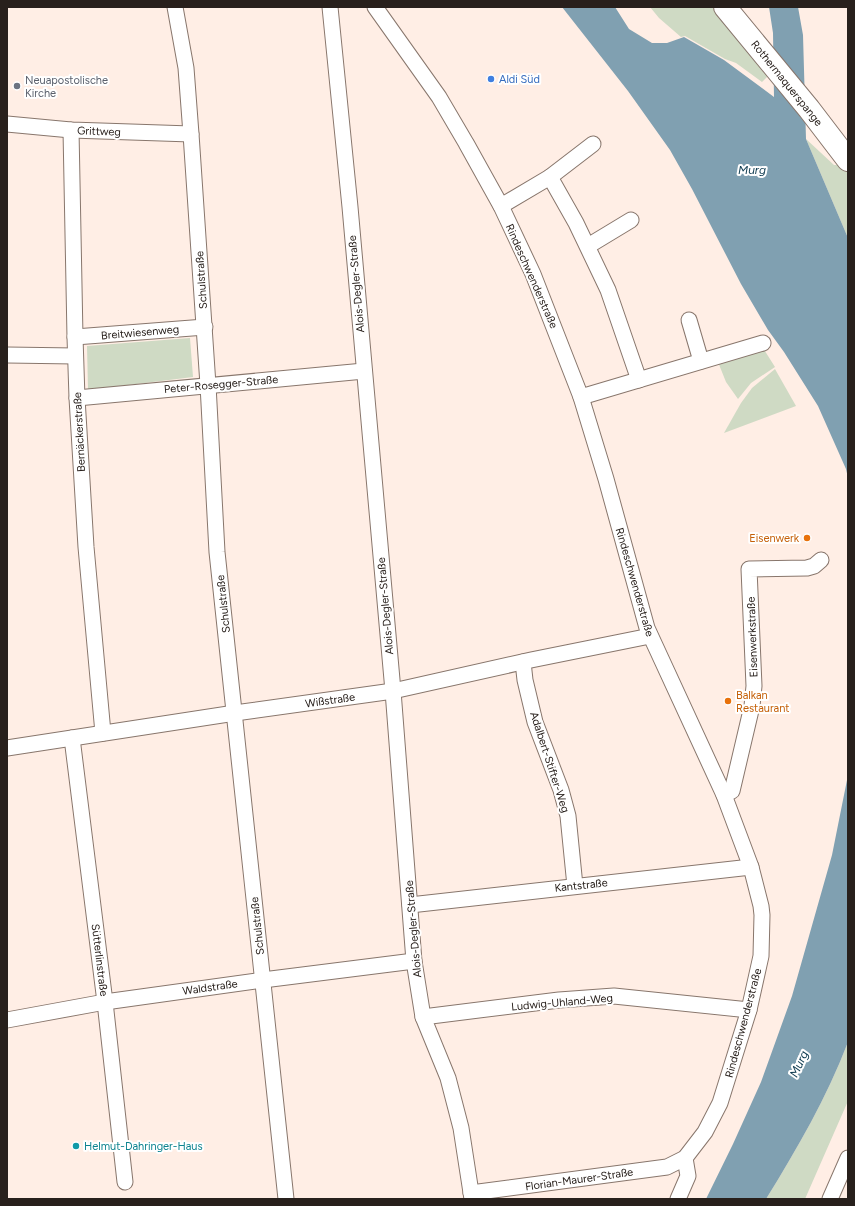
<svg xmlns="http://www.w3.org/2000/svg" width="855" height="1206" font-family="Figtree,sans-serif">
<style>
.green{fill:#cfdac4}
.water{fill:#80a0b1}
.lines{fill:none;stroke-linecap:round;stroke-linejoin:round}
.street-casing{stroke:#88766c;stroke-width:17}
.secondary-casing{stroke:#88766c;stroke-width:24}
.street{stroke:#fff;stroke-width:15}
.secondary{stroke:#fff;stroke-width:22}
.shop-dot{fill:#3f7fe0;stroke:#fff;stroke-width:1.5}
.worship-dot{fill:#6b7280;stroke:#fff;stroke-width:1.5}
.food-dot{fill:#e8710a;stroke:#fff;stroke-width:1.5}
.culture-dot{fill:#0f9aa8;stroke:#fff;stroke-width:1.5}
.labels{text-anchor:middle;stroke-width:4;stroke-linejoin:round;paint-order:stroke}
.shop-label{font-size:11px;fill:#366cbe;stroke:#fff;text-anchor:start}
.worship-label{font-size:11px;fill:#5b616d;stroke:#fff;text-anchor:start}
.street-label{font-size:11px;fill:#28201c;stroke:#fff}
.food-label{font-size:11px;fill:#c56008;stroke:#fff;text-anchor:end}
.culture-label{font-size:11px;fill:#0d838f;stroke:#fff;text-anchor:start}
.water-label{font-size:12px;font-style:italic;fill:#0c394e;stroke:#fff}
</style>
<rect width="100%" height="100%" fill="#ffeee5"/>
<!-- green -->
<g class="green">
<polygon points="650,7 712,7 767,71 767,77 762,82 736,63 725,59 685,36 681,37 659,18"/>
<polygon points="806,139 834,165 842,165 848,172 848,238"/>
<polygon points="190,338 193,377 88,390 87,346"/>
<polygon points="763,348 775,367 751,383 738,399 726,382 718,362"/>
<polygon points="775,369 796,406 724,433 741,403 752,388"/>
<path d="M 848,1042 L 848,1101 L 805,1199 L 766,1199 C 797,1149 827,1097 848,1042 Z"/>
</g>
<!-- water -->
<g class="water">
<polygon points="562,7 615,7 629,29 652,43 667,43 684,37 724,60 774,97 773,33 769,7 798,7 803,35 806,139 848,238 848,478 846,469 818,406 784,352 768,330 741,284 692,189 670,150 628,91"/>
<path d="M 848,775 L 848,1042 C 827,1097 797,1149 766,1199 L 706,1199 L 733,1144 L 761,1082 L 792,996 L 832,855 Z"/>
</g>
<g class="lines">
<!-- street casing -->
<g class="street-casing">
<g id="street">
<polyline points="175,7 186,68 191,134 208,385 217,552 286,1199"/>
<polyline points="330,7 350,207 393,691 414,961 423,1017 448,1078 461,1128 472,1199"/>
<polyline points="375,7 439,97 466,143 501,206 533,274 581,397 606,479 647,628 724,795 751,867 761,906 762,915 761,956 749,1010 720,1103 705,1132 685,1158 667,1167 471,1193"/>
<polyline points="7,124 71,130 191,134"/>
<polyline points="71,130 75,337 77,398 86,547 103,733"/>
<polyline points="550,177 593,144"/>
<polyline points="501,206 550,177 576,223 608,290 639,380"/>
<polyline points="588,246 631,220"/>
<polyline points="689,320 701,361"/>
<polyline points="75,337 205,327"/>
<polyline points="7,355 75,356"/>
<polyline points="581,397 763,343"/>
<polyline points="77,398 364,371"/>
<polyline points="523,662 525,680 535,722 561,790 568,816 575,886"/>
<polyline points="72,738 105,1002 125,1182"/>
<polyline points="7,748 235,713 393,691 531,660 650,636"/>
<polyline points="724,795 732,791 752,706 754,686 749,569 807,568 814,566 821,560"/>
<polyline points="410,905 751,867"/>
<polyline points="423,1017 559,1000 614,996 749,1010"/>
<polyline points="7,1020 105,1002 263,980 414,961"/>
<polyline points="678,1199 688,1176 685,1158"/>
<polyline points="830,1199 848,1158"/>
</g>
</g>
<!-- secondary casing -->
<g class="secondary-casing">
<polyline id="secondary" points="725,7 809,109 848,160"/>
</g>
<!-- street -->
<use href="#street" class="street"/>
<!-- secondary -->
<use href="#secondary" class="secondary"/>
</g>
<!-- markers -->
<circle class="shop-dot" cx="491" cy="79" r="4"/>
<circle class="worship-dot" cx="17" cy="86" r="4"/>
<g class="food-dot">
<circle cx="807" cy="538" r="4"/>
<circle cx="728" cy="701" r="4"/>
</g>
<circle class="culture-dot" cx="76" cy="1146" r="4"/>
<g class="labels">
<!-- shop labels -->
<g class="shop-label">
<text x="499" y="83">Aldi Süd</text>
</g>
<!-- worship labels -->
<g class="worship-label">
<text x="25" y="84">Neuapostolische<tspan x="25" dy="13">Kirche</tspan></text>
</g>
<!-- street labels -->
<g class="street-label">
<text transform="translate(787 83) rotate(51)" y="4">Rothermaquerspange</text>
<text transform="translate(99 131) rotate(2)" y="4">Grittweg</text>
<text transform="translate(532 276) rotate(66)" y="4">Rindeschwenderstraße</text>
<text transform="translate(201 280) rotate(-94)" y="4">Schulstraße</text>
<text transform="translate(356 284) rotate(-95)" y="4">Alois-Degler-Straße</text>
<text transform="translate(140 332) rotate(-5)" y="4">Breitwiesenweg</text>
<text transform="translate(221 384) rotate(-5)" y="4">Peter-Rosegger-Straße</text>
<text transform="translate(79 432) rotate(-93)" y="4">Bernäckerstraße</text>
<text transform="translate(635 582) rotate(74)" y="4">Rindeschwenderstraße</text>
<text transform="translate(223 604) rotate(-96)" y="4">Schulstraße</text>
<text transform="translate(385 606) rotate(-95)" y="4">Alois-Degler-Straße</text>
<text transform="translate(752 637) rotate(-92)" y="4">Eisenwerkstraße</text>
<text transform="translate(330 700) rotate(-8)" y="4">Wißstraße</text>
<text transform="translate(550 762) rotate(72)" y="4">Adalbert-Stifter-Weg</text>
<text transform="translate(581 885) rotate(-6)" y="4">Kantstraße</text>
<text transform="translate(257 926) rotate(-96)" y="4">Schulstraße</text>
<text transform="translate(413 929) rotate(-95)" y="4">Alois-Degler-Straße</text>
<text transform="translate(100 960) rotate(83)" y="4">Sütterlinstraße</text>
<text transform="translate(210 987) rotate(-8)" y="4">Waldstraße</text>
<text transform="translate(562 1002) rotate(-5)" y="4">Ludwig-Uhland-Weg</text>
<text transform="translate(743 1023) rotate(-75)" y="4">Rindeschwenderstraße</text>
<text transform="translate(579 1179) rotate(-8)" y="4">Florian-Maurer-Straße</text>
</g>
<!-- food labels -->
<g class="food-label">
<text x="799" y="542">Eisenwerk</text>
<text x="736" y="699" text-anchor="start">Balkan<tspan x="736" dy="13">Restaurant</tspan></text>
</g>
<!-- culture labels -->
<g class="culture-label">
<text x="84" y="1150">Helmut-Dahringer-Haus</text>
</g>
<!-- water labels -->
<g class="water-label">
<text x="752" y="174">Murg</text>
<text transform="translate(799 1064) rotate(-65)" y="4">Murg</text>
</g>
</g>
<!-- border -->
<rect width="855" height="1206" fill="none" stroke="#28201c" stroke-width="16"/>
</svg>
